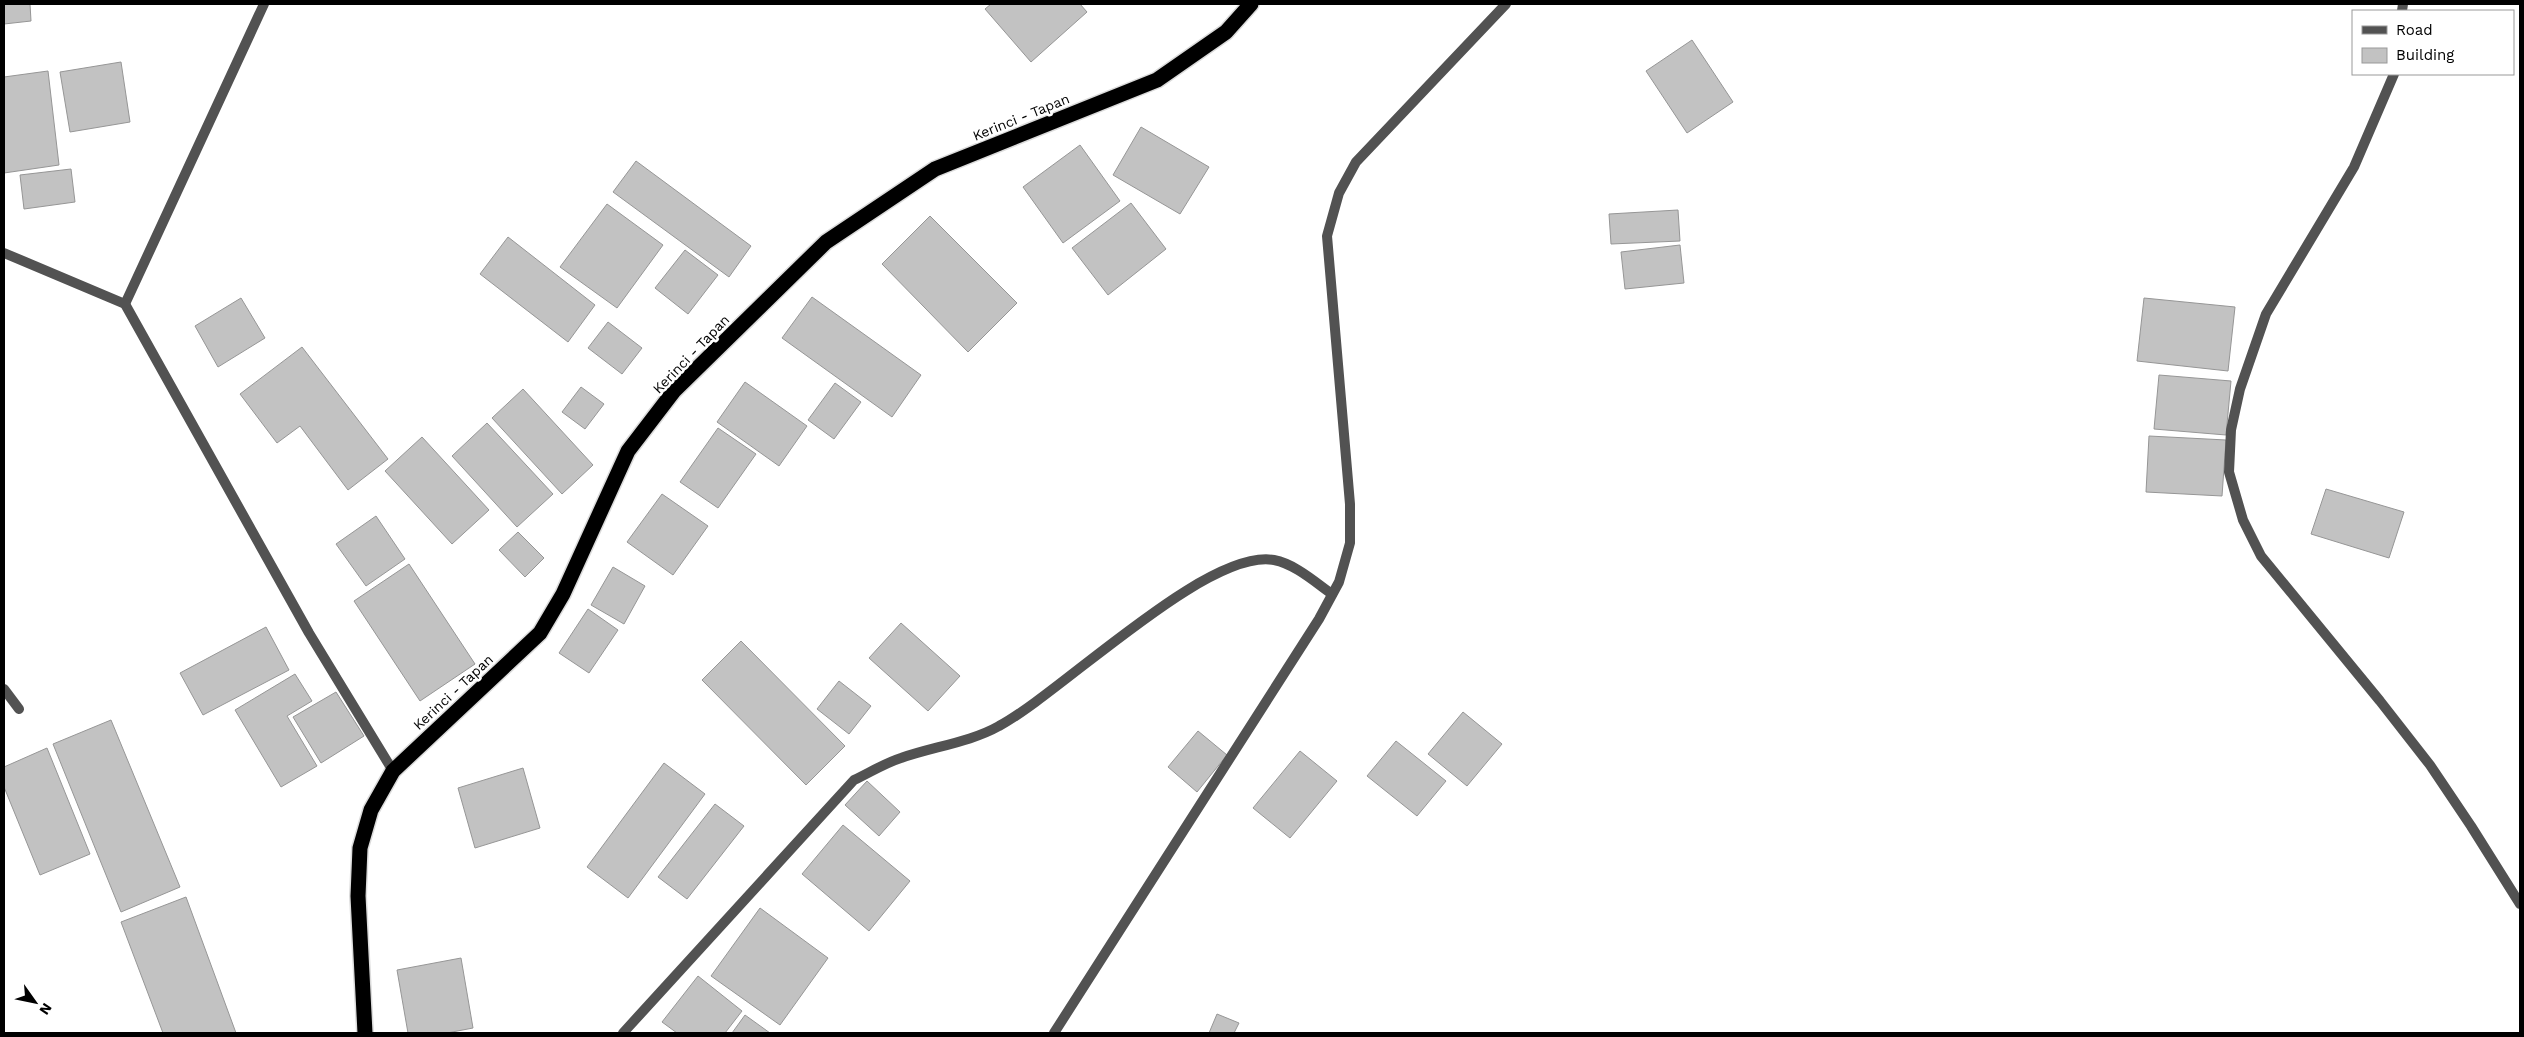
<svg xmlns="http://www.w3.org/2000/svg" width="2524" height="1037" font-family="'Work Sans',sans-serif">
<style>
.building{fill:#c2c2c2;stroke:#969696}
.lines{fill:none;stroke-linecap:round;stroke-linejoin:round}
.highway-casing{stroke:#dbdbdb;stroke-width:18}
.lane{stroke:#525252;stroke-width:10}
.street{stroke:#525252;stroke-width:10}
.highway{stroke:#000;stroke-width:15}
.labels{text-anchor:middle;stroke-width:5;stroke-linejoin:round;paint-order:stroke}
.street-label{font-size:14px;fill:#000;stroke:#fff}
</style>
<rect width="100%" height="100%" fill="#fff"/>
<!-- building -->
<g class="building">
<polygon points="4,4 30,4 31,21 4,24"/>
<polygon points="991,4 1080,4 1087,12 1031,62 985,9"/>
<polygon points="1692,40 1733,102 1687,133 1646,71"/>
<polygon points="121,62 130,122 70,132 60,72"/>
<polygon points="48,71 59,165 4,173 4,77"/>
<polygon points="1141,127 1209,167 1180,214 1113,175"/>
<polygon points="1080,145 1120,201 1063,243 1023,187"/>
<polygon points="636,161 751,246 729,277 613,192"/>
<polygon points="71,169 75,202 24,209 20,175"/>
<polygon points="1131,203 1166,249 1108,295 1072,248"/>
<polygon points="607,204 663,245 617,308 560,267"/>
<polygon points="1678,210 1680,241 1611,244 1609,214"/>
<polygon points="930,216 1017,303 968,352 882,264"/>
<polygon points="508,237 595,305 568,342 480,274"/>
<polygon points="1680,245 1684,283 1625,289 1621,252"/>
<polygon points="685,250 718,275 688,314 655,288"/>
<polygon points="812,297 921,375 892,417 782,338"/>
<polygon points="241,298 265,338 218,367 195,326"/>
<polygon points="2144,298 2235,307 2228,371 2137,361"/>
<polygon points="608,322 642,348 622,374 588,348"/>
<polygon points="302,347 388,459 348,490 300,426 277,443 240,394"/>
<polygon points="2159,375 2231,381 2226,435 2154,429"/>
<polygon points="745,382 807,426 779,466 717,422"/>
<polygon points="835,383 861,402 834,439 808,420"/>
<polygon points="581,387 604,404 585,429 562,412"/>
<polygon points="523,389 593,465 562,494 492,418"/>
<polygon points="487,423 553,494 517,527 452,456"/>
<polygon points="718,428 756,454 718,508 680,482"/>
<polygon points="2149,436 2226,440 2222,496 2146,492"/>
<polygon points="422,437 489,510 452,544 385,471"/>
<polygon points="2326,489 2404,512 2389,558 2311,534"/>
<polygon points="662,494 708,526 673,575 627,542"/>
<polygon points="376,516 405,559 366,586 336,544"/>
<polygon points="518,532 544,558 525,577 499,550"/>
<polygon points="409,564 475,664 420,701 354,601"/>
<polygon points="613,567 645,586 624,624 591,605"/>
<polygon points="588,609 618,630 589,673 559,653"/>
<polygon points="901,623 960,676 928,711 869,658"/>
<polygon points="266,627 289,670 203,715 180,673"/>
<polygon points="741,641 845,746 806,785 702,680"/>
<polygon points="295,674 312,701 287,716 317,766 281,787 235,710"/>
<polygon points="839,681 871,706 849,734 817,709"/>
<polygon points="336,692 364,736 321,763 293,717"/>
<polygon points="1463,712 1502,744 1467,786 1428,754"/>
<polygon points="111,720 180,887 121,912 53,744"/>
<polygon points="1198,731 1227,755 1197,792 1168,767"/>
<polygon points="1396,741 1446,781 1417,816 1367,776"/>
<polygon points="47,748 90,854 40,875 4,787 4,767"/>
<polygon points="1300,751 1337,781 1290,838 1253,808"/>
<polygon points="664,763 705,794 628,898 587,867"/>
<polygon points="523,768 540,828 475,848 458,788"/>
<polygon points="867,781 900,812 879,836 845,805"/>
<polygon points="715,804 744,826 687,899 658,877"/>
<polygon points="843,825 910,881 869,931 802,874"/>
<polygon points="186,897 236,1033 163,1033 121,922"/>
<polygon points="760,908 828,958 780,1025 711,976"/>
<polygon points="461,958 473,1028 447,1033 408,1033 397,970"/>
<polygon points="698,976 742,1011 725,1033 677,1033 662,1022"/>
<polygon points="1217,1014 1239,1023 1234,1033 1209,1033"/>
<polygon points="745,1015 770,1033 732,1033"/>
</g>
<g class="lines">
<!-- highway casing -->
<g class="highway-casing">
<polyline id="highway" points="365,1033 358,896 360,848 371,810 393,771 540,633 563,594 628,451 674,391 826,242 935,169 1157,80 1226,32 1251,4"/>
</g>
<!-- lane -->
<polyline class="lane" points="125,304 264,4"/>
<!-- street -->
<g class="street">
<polyline points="2402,11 2403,4"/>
<polyline points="2394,74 2354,167 2266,314 2240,389 2231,430 2229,472 2243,520 2261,556 2380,701 2430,765 2471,826 2520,904"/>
<polyline points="4,253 125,304 309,633 393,771"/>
<polyline points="4,689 19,709"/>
<path d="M 623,1033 L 854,780 C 869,773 885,763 901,758 C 932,747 971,742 999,726 C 1061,693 1207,548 1274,560 C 1295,564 1315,582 1332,594"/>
<polyline points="1054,1033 1319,619 1339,582 1350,543 1350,504 1327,236 1339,193 1356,162 1506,4"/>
</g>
<!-- highway -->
<use href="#highway" class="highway"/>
</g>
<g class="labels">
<!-- street labels -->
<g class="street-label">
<text transform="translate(1021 117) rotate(-22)" y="5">Kerinci - Tapan</text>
<text transform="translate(691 354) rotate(-46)" y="5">Kerinci - Tapan</text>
<text transform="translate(453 692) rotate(-43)" y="5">Kerinci - Tapan</text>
</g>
</g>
<!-- border -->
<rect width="2524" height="1037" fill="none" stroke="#000000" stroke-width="10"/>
<!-- legend -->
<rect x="2352" y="10" width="162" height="65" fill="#ffffff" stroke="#999999"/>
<rect x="2362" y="26" width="25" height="8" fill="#525252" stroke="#999999"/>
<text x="2396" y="35" font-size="15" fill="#000000">Road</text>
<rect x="2362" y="48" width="25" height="15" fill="#c2c2c2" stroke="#999999"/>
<text x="2396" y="60" font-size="15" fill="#000000">Building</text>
<!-- north arrow -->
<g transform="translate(35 1002) rotate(123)" stroke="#ffffff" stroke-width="4" paint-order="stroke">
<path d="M0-4L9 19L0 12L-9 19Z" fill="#000000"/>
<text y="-8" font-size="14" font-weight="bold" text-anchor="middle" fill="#000000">N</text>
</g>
</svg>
